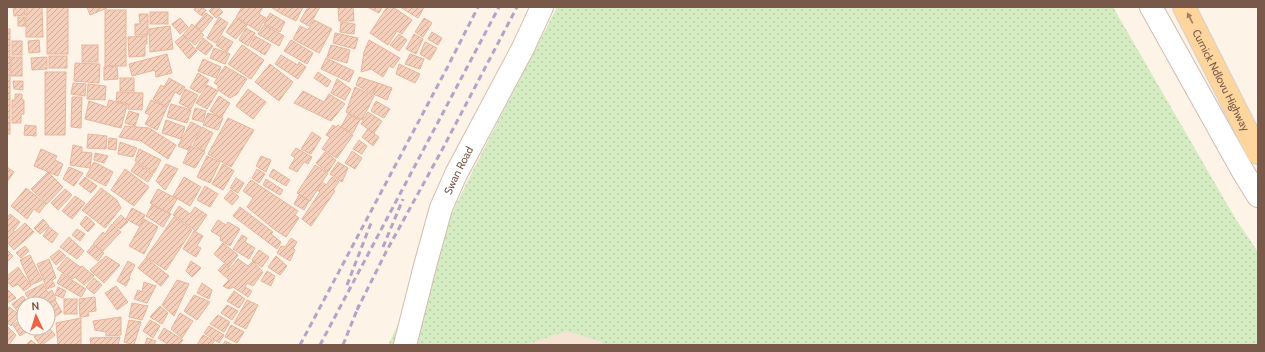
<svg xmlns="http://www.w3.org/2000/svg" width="1265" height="352" font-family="Cabin,sans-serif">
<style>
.residential{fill:#f5e4d3}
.grass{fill:url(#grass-dots)}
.building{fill:url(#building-hatch);stroke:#e7b59b}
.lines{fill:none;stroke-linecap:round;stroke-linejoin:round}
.minor-casing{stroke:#d2bcad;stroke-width:24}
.major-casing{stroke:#d9d0cc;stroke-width:24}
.minor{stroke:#fff;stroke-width:22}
.major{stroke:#fed59c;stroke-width:22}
.rail{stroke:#b5a3c8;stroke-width:3;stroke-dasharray:6 4;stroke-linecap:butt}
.oneway{fill:#a07e62}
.labels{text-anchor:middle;stroke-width:3.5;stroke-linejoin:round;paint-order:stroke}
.street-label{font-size:11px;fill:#785849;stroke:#fff7ed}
</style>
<defs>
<pattern id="grass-dots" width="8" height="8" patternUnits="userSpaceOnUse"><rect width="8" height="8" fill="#d5ecc3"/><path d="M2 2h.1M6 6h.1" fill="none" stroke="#bacca9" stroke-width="1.8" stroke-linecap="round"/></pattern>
<pattern id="building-hatch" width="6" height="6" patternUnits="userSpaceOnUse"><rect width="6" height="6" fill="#f4d0bc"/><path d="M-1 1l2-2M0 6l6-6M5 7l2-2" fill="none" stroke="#caac9b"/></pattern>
</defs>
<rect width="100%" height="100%" fill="#fdf3e6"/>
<!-- residential -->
<polygon class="residential" points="567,330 602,342 602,345 526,345"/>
<!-- grass -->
<polygon class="grass" points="557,7 1113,7 1235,218 1258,252 1258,345 602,345 602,342 567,331 526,345 388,345 471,174"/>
<!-- building -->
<g class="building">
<polygon points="13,7 24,7 25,15 14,16"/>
<polygon points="26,7 42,7 43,37 26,37"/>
<rect x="47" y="7" width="21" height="47"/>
<polygon points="87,7 107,7 107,8 90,15"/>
<polygon points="196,7 201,7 206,10 202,16 194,10"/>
<polygon points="213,7 218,7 223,12 216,18 209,11"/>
<polygon points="242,7 263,7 259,14 266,18 258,31 236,17"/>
<polygon points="271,7 303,7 296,21 280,13"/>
<polygon points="308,7 320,7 309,26 300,21"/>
<polygon points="338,7 353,7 354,21 339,21"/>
<polygon points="367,7 382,7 379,13"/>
<polygon points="387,7 393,7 412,20 402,34 397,31 388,45 370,33"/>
<polygon points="400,7 424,7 418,18"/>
<rect x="105" y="10" width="21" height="56"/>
<rect x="150" y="12" width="18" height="12"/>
<polygon points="206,13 213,18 202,32 195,26"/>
<polygon points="270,13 285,22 280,32 264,24"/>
<polygon points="139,14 148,14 148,35 135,35 135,24 140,24"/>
<rect x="18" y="17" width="7" height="9"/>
<polygon points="219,17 228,23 216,43 207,38"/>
<polygon points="180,18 188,27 180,34 172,24"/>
<polygon points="236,18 247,25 236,39 226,32"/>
<polygon points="424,18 432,23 423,37 415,32"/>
<polygon points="314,20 332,29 319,53 293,39 300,26 308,30"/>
<polygon points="341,22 355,24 354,34 340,32"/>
<polygon points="192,24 204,35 195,45 183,35"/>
<polygon points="264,25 284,36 279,46 258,34"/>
<polygon points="170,26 173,49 150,52 149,29"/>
<polygon points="246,28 255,33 248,46 239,40"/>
<rect x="7" y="29" width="3" height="105"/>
<polygon points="432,32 442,38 438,45 428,39"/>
<polygon points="335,33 358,38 355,49 333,43"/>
<polygon points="399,34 407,40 399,51 390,45"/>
<polygon points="414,34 423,39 416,54 406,49"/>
<polygon points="183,35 197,51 189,59 175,42"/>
<polygon points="147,36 147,44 145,44 145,56 129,57 128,37"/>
<polygon points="222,36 233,42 227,52 216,45"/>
<polygon points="255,36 271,45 265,55 250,46"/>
<polygon points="203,38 213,46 206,55 196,48"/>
<polygon points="39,40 40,52 29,53 28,41"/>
<polygon points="291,40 313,53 307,64 284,51"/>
<polygon points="369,40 400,58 393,68 389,66 383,77 371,69 361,72 364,52"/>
<rect x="12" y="41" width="10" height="14"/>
<polygon points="425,42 437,48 430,60 420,54"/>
<rect x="82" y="45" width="16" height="17"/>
<polygon points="242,45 264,60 251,79 228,64"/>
<polygon points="331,45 350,50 347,63 327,57"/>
<polygon points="214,48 230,54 225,64 210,58"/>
<polygon points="167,54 172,73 156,77 155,70 132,76 129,64"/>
<polygon points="410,54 424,59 420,69 405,64"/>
<polygon points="281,55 298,65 299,62 306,67 298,79 275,64"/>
<rect x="49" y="56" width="18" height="12"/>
<rect x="11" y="57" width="11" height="19"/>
<polygon points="47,57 47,69 32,70 31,58"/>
<polygon points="326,58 354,71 349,82 321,69"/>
<polygon points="203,59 221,67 216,78 198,71"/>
<polygon points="75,63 100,64 99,83 74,81"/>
<polygon points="270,64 293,82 279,101 255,82"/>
<polygon points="399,64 420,74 415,83 396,74"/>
<polygon points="117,66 118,79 104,80 104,67"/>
<polygon points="225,66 247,79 237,94 230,98 218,90 218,85 214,83"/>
<polygon points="45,72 66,72 65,135 45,135"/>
<polygon points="318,72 331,81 327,87 314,78"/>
<polygon points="198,73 209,80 200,93 190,88"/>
<polygon points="359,77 378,83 372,94 356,85"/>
<rect x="120" y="78" width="14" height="13"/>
<polygon points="169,78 185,87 180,95 175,92 167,107 153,99 161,85 164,87"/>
<polygon points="337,79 351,89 345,100 331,93"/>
<polygon points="13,81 23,81 23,90 14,89"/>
<polygon points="73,83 86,84 85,96 71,94"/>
<polygon points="378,83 392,88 387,100 373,94"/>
<polygon points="88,84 106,86 105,100 87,99"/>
<polygon points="207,85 218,91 207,109 196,103"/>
<polygon points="355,87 374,96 362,120 346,112"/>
<polygon points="185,89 198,95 191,109 179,103"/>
<polygon points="248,89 266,102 253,119 236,106"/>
<polygon points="303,91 324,102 329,94 345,104 331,121 294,103"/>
<polygon points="117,92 143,93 142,110 128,109 128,104 116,101"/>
<polygon points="15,94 22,94 22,100 24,100 24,114 21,114 21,123 12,123 12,100 15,100"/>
<polygon points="219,96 230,103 221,118 210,111"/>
<polygon points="72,97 82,97 81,128 71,127"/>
<polygon points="109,100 127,105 121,128 85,119 89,101 107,107"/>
<polygon points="151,100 167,107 157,130 145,124 150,115 145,113"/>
<polygon points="376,101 390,109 384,118 371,111"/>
<polygon points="171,104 191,110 187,123 167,117"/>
<polygon points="195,108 206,111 203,122 192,119"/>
<polygon points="129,111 139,114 135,126 125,123"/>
<polygon points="368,112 382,121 374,133 361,124"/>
<polygon points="208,113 223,118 218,130 203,125"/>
<polygon points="348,114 360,120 353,133 341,127"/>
<polygon points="228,118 254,130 231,167 208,154"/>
<polygon points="166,120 185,127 181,139 162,133"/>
<polygon points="191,122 201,127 188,150 178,146"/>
<polygon points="25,125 36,126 36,136 24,135"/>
<polygon points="333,125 336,127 338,125 353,135 337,158 322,149 330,137 326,135"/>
<polygon points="125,126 149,128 176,145 168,159 141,141 119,137"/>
<polygon points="202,127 213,133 204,151 193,145"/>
<polygon points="368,129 379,137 373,146 362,137"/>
<polygon points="312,132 321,138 311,154 301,149"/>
<polygon points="88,134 107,136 106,149 87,148"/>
<polygon points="109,138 117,139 116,150 108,149"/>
<polygon points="359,140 367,146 362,154 353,149"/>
<polygon points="120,142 137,148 133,157 118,154"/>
<polygon points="73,145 82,147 82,152 92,153 90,168 70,165"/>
<polygon points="191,146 205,152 195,168 183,163"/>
<polygon points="296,148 312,157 308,164 304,162 297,172 289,168 295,158 291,155"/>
<polygon points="41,149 57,156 55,160 63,164 58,176 34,166"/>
<polygon points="139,149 161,160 154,173 135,161"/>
<polygon points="352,151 362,158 355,169 345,163"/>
<polygon points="325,152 336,160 328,172 316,163"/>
<polygon points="95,153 108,156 104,163 94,160"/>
<polygon points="207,156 220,162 210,183 197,177"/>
<polygon points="261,156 271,160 266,172 256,166"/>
<polygon points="94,162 113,172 106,186 86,176"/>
<polygon points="338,162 348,168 342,182 330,174"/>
<polygon points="136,163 153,174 148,182 131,171"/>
<polygon points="166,164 178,169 165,190 156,181"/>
<polygon points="223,164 234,171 223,190 212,184"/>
<polygon points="315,165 328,173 310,201 297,193"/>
<polygon points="7,167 14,172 7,182"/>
<polygon points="69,167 83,173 74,186 63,179"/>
<polygon points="125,169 149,187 134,206 111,190"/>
<polygon points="257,169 265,174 259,183 252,178"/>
<polygon points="273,169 290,180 286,186 269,176"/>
<polygon points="48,172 63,187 47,204 31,189"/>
<polygon points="85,177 97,186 91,193 79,184"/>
<polygon points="184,177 201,187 190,206 173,196"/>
<polygon points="332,177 339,182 333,190 335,191 311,226 302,219 320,192 317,190 322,182 326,185"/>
<polygon points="236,178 244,183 238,193 230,188"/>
<polygon points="266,179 283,190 280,195 263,185"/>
<polygon points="251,180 298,211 295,215 299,218 286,237 275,230 247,207 253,198 243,191"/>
<polygon points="205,186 218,194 210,207 197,200"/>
<polygon points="26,188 46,204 39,213 34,209 27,219 11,206"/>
<polygon points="101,188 117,200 121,208 105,228 82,210"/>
<polygon points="65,189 72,195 58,210 51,203"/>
<polygon points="158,189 177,199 169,213 150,203"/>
<polygon points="231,190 239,197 232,205 224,198"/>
<polygon points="299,195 309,201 304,210 294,204"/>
<polygon points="75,196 85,203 72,219 62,211"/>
<polygon points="152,205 171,214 163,227 146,216"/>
<polygon points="179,206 190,214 195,207 207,215 196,231 173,215"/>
<polygon points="240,207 273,232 271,234 281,242 277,249 233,216"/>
<polygon points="132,208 145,215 139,226 126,219"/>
<polygon points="10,214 20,222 13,231 15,232 25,223 34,232 14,250 7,242 7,218"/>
<polygon points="121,215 128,222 120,229 113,223"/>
<polygon points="86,216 95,224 88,232 80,224"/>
<polygon points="174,217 192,230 166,270 146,257"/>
<polygon points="43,219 49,226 40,234 34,228"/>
<polygon points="144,219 158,227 144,254 129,246"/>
<polygon points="218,220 226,225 228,222 240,229 230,246 220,240 221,237 211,231"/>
<polygon points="112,224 121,232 103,251 93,244 103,232 105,234"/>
<polygon points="49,227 58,234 52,243 43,236"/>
<polygon points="77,229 85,234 80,241 72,235"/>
<polygon points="194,231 203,236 197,246 201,248 196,257 183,249"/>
<polygon points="242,235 247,238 245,242 255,248 249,259 233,249"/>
<polygon points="69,237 84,251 77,259 60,247"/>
<polygon points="291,238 297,242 293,249 295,250 290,261 277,253 281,246 285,247"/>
<polygon points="223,243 238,255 229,267 214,254"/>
<polygon points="93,245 104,253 98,261 87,252"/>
<polygon points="25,246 29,251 21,258 16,253"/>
<polygon points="7,250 13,256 7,262"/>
<polygon points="59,250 66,256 56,265 50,257"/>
<polygon points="259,250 269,257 262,267 252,260"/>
<polygon points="30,255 42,280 31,285 20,260"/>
<polygon points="106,256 120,265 104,283 90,270"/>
<polygon points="276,256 287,266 280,275 268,267"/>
<polygon points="67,257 80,267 82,266 94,276 84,285 75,277 72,279 57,269"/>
<polygon points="146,258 169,276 161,286 138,268"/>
<polygon points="49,259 56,278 52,280 55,286 47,289 37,264"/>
<polygon points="238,259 248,266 253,261 263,272 253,286 247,283 245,287 252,291 248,297 233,287 229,289 223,286 229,280 218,270 224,264 230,269"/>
<polygon points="128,261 135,265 129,277 130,278 126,286 117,281"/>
<polygon points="191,261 201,268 192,277 186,271"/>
<polygon points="18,267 31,286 24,291 18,284 13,287 7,282 7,276"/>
<polygon points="267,271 275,276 271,286 261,281"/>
<polygon points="62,274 86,289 81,297 57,283"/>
<polygon points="94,278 102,285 94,294 86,287"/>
<polygon points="177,280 189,284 174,316 162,305"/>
<polygon points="144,282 156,286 147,303 134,299 138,290 142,292"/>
<polygon points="202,283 212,290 209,299 197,293"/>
<polygon points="43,284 48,293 52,290 56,299 46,304 44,304 42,297 30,301 25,293"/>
<polygon points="116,286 128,302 117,310 105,293"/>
<polygon points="58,287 66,291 63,298 55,295"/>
<polygon points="7,289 16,298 7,303"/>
<polygon points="234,291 245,299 239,308 227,301"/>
<polygon points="194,295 210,302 197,320 184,311"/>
<polygon points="23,296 29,304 24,304 24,313 21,316 12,304"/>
<polygon points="95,297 96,311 88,312 89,316 80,317 79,299"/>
<rect x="64" y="299" width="13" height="15"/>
<polygon points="55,300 62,312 48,321 48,304"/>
<polygon points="247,300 258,305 246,329 234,323"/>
<polygon points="132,303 148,306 142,320 129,317"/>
<polygon points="227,305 238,311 232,320 221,313"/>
<polygon points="160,306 168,313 162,324 150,317"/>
<polygon points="9,307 20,315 11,326 7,322 7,309"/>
<polygon points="180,313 193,321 182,338 171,329"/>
<polygon points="218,315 230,322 224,332 210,324"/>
<polygon points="24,317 24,328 32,328 20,336 13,325"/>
<polygon points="121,317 121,335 106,336 106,332 95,330 93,321"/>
<polygon points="81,318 81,345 58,345 56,323"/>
<polygon points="129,320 141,322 134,345 124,342"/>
<polygon points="150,320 160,326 153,338 143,331"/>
<polygon points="231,325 244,332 237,343 225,337"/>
<polygon points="48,326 55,335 42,345 40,345 34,337 46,328 48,328"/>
<polygon points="209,326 224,335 219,343 204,333"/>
<polygon points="8,327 16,335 9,345 7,343"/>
<polygon points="164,328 183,340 179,345 169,345 158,338"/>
<polygon points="203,335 214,341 212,345 197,345"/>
<polygon points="120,337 118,345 91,345 90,338"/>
<polygon points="147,338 156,341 154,345 145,345"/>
<polygon points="31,340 37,345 26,345"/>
<polygon points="225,341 233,345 223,345"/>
</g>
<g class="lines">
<!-- minor casing -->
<g class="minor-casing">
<g id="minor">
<polyline points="1151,7 1242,170 1258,196"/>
<path id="s1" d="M 405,345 L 425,266 L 441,208 L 456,174 L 523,48 L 542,7"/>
</g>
</g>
<!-- major casing -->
<g class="major-casing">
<g id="major">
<path id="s2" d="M 1184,7 L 1258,153"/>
</g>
</g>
<!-- minor -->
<use href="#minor" class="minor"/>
<!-- major -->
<use href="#major" class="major"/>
<!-- rail -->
<g class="rail">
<polyline points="383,247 403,199"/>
<polyline points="347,285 371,223"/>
<polyline points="357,310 387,250 442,150 517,7"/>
<polyline points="300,345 447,68 478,7"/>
<polyline points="320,345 499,7"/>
<polyline points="343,345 359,305"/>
</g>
</g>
<!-- one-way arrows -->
<defs><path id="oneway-solid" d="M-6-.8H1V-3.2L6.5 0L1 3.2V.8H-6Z"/></defs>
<use class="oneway" href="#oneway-solid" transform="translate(1190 18) rotate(-117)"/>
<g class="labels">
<!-- street labels -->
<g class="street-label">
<text dy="4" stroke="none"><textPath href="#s2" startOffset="82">Curnick Ndlovu Highway</textPath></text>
<text dy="4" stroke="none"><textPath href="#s1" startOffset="183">Swan Road</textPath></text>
</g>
</g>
<!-- border -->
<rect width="1265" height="352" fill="none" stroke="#785849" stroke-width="16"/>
<!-- north arrow -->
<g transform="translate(36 316) rotate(356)"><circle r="19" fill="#fff7ed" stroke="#c9b7ab"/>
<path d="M0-3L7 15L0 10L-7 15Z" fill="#ec6446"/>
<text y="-6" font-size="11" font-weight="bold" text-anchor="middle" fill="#785849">N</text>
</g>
</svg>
